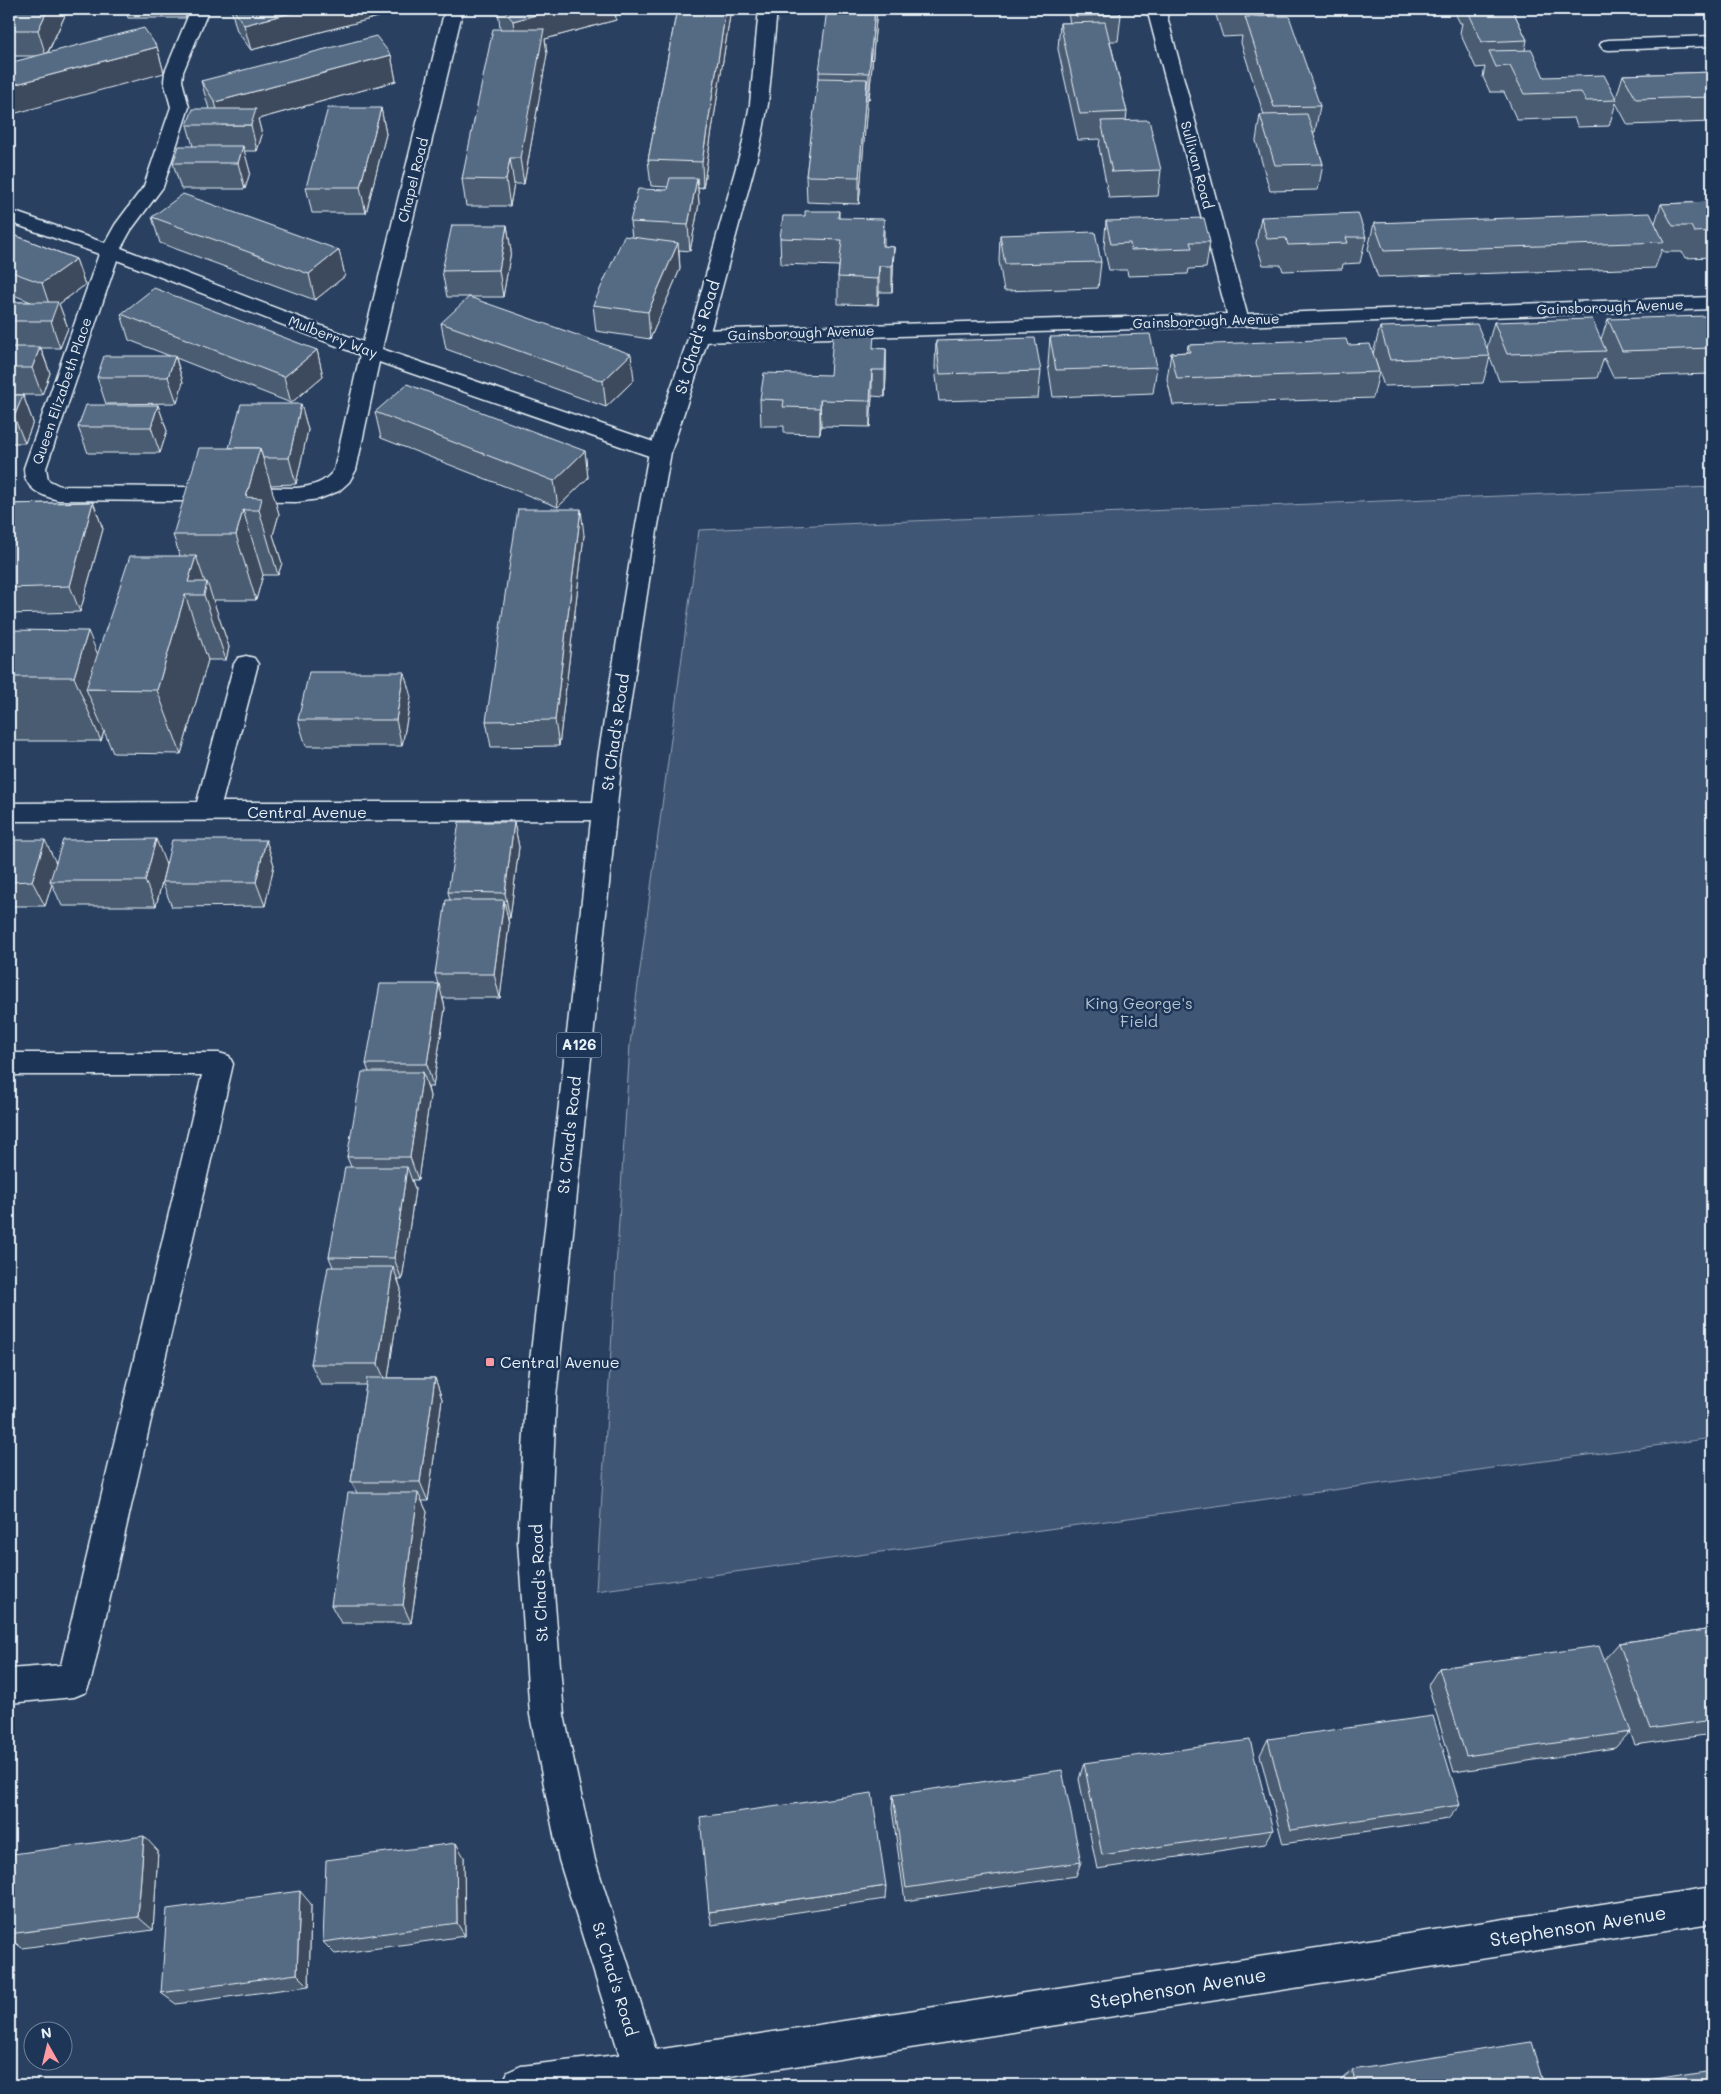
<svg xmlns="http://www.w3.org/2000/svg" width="1721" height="2094" font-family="Mali,sans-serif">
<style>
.green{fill:#415774;stroke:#94a4b6}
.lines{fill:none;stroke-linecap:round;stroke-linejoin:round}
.minor-casing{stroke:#e8f1f8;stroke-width:3}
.major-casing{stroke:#e8f1f8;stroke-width:3}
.minor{fill:#1d3557;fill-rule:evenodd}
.major{fill:#1d3557;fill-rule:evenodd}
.wall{fill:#495b71;stroke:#e8f1f8}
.shaded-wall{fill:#3c4a5c;stroke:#e8f1f8}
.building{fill:#556a83;stroke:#e8f1f8}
.poi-dot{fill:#ff9aa2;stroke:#1d3557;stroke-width:2}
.labels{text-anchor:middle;stroke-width:5;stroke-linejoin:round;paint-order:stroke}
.far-street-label{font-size:14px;fill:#e8f1f8;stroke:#1d3557}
.shield{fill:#1d3557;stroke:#abb9c8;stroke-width:1}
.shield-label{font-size:15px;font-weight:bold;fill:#e8f1f8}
.street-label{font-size:16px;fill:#e8f1f8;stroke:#1d3557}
.park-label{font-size:16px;fill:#b6c3d0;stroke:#1d3557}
.poi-label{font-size:16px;fill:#e8f1f8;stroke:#1d3557;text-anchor:start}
.near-street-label{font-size:19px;fill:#e8f1f8;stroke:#1d3557}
</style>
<rect width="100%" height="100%" fill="#294061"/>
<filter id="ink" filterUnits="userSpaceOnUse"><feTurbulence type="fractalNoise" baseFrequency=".02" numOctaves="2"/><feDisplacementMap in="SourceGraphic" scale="10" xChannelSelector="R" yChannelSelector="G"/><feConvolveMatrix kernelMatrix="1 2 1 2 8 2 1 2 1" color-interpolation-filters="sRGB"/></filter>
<g filter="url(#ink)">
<!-- green -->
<polygon class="green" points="1712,487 1712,1438 596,1591 630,1044 699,530"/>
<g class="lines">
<!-- minor casing -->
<g class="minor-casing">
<g id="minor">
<path d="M 191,9 L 209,9 L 183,72 L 182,81 L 189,107 L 163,187 L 131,230 L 121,248 L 363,342 L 445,9 L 463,9 L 382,349 L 668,447 L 671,452 L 668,457 L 660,459 L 652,457 L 379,362 L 356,470 L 349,482 L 339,491 L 319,499 L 297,502 L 58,500 C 40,495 24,489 24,468 L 99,254 L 9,222 L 9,210 L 105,243 L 115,225 L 144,186 L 171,107 L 164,81 L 165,72 ZM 117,260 L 360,355 L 334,470 C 325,483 312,486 297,488 L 60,486 L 48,480 L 46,468 Z"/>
<polygon points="1147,9 1165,9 1247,314 1712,297 1712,309 1239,326 699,342 692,340 689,336 692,332 699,330 1227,314"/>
<polygon points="1712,36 1712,46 1609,50 1603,49 1600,45 1603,41 1609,40"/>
<polygon points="246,656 254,658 258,664 222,802 605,802 614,804 618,811 614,818 605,820 9,821 9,803 197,802 234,664 238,658"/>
<polygon points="9,1053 219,1053 229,1056 233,1064 91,1680 86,1692 74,1697 9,1703 9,1669 61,1665 202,1075 9,1075"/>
<polygon points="1712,1887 1712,1923 672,2085 502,2085 508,2072 521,2066 643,2052"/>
</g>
</g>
<!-- major casing -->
<g class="major-casing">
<polygon id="major" points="759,9 777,9 768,104 760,146 709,336 671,452 654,548 622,758 556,1397 550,1542 564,1715 595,1860 667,2085 629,2085 559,1860 530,1715 518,1542 526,1397 598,758 632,548 649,452 689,336 742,146 750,104"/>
</g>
<!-- minor -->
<use href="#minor" class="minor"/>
<!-- major -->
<use href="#major" class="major"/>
</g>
<!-- wall -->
<g class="wall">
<polygon points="9,9 68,9 48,53 157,47 164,73 36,56 9,56"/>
<polygon points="126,9 190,9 186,18 128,18"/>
<polygon points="231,9 409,9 251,50 237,31"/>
<polygon points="498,9 615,9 616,20 545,39 547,54 524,184 514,184 510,206 466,206 462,179 501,29 500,28"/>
<polygon points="677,9 731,9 703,188 698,187 699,204 690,251 679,250 680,269 650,339 596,331 593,305 632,237 630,222 667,190 668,187 651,186 648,160"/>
<polygon points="877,9 869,99 867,99 859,204 807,202 806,176 819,78 819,72"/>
<polygon points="1067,9 1119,9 1121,15 1118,41 1110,41 1127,112 1126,121 1161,170 1158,196 1109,198 1099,147 1100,139 1078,140 1058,49 1060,23 1070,23"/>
<polygon points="1214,9 1271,9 1270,16 1320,106 1315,132 1313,132 1323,164 1318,190 1270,191 1256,141 1260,115 1264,115 1241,43 1242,36 1223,37"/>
<polygon points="1453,9 1512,9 1527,40 1525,50 1544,77 1616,98 1623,75 1712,72 1712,122 1628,125 1616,103 1609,126 1578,127 1574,118 1517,120 1504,92 1490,92 1483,77 1485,67 1476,68 1460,33 1462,23 1460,23"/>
<polygon points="391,55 396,81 258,119 262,135 257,151 244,151 250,172 245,189 181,189 173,163 193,146 187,125 209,109 201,81"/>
<polygon points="381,108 386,134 366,213 312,213 306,187"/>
<polygon points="1712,202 1712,257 1685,258 1682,252 1664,252 1662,249 1655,268 1378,277 1368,249 1374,223 1655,223 1661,204"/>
<polygon points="839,211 839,218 884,246 894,247 893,273 892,292 879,292 878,305 838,304 838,277 839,266 781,264 780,238 805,216"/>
<polygon points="152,217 339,250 345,276 315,300 160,243"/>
<polygon points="1261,217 1366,237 1360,263 1343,264 1342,269 1283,271 1281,265 1263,265 1256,243"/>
<polygon points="1106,221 1210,242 1206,268 1189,269 1188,274 1128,276 1127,270 1109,270 1104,248"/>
<polygon points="507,225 511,251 503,297 447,297 442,271"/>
<polygon points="9,233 76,259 85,285 59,304 68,328 60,348 41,348 50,373 42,395 9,395 9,302 31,302 9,293"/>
<polygon points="1000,235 1101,262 1098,288 1004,291 999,261"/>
<polygon points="121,314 317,350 323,376 291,403 176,358 183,382 177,403 106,404 97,377 170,356 129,340"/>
<polygon points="1608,319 1712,330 1712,370 1710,374 1613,377 1604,358 1597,378 1499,381 1490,357 1483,383 1384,386 1373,354 1380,327 1487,348 1494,322 1601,339"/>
<polygon points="441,323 634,380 606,407 446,349"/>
<polygon points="1050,337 1157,367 1153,393 1053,397 1048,364"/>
<polygon points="936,341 1041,371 1038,398 939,401 935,368"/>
<polygon points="1188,345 1348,345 1379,372 1373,398 1173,405 1167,379 1171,353 1187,352"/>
<polygon points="874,348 886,349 886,375 885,397 872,396 870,427 821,426 820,434 784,433 784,426 761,426 760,399 830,375"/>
<polygon points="9,395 23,395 33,422 25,443 9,443"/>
<polygon points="301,404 308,430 296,484 270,485 279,514 273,535 282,563 278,575 263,575 256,600 213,600 229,647 226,660 208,660 181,754 113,753 104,731 101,741 9,741 9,621 13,630 98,654 180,556 173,535 229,448"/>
<polygon points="158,405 167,431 160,453 88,453 78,427"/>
<polygon points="375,412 585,451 588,478 558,507 381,438"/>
<polygon points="93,502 103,529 80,612 9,614 9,504"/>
<polygon points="584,535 559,746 491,747 486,721"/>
<polygon points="411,697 402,746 306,746 298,720"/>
<polygon points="514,822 519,847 510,918 508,918 509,925 500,998 443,998 445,1008 433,1087 428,1087 430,1096 418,1180 412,1180 415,1189 402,1280 398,1280 401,1289 388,1378 435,1378 442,1399 428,1501 422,1501 427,1512 411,1623 341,1623 331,1605 357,1493 351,1482 366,1385 321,1385 311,1364 333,1267 329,1257 351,1167 347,1157 369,1072 366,1064 438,984 435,974 450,900 448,892"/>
<polygon points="9,840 56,862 166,864 266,840 274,865 265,906 172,907 162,882 156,906 62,906 52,884 45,906 9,906"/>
<polygon points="1712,1629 1712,1734 1635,1745 1630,1732 1615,1748 1454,1772 1428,1685 1439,1668 1604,1660 1619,1643"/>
<polygon points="1268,1739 1460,1805 1448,1819 1283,1844 1260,1755"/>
<polygon points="1084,1763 1273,1830 1265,1844 1097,1869 1079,1779"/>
<polygon points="893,1795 1081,1862 1076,1876 905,1901 892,1809"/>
<polygon points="158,1851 153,1930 22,1948 9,1938 9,1934"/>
<polygon points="464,1857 465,1936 335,1954 323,1942"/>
<polygon points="886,1886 885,1899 712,1925 709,1912"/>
<polygon points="311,1904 309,1986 176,2004 161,1993"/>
<polygon points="1352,2070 1544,2085 1343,2085 1341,2080"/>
</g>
<!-- shaded-wall -->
<g class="shaded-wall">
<polygon points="48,9 68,9 46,56 38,30"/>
<polygon points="184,9 190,9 186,18"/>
<polygon points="306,9 409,9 251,50 244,25"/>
<polygon points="558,9 615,9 616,20 545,39 547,54 524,184 520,158 516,46 513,21"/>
<polygon points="726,9 731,9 703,188 702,162"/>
<polygon points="875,9 877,9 869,99 869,73"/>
<polygon points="157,47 164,73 9,115 9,86"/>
<polygon points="391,55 396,81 258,119 262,135 257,151 251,125 221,125 215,102"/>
<polygon points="867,79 867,105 859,204 859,177"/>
<polygon points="381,108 386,134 366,213 360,187"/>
<polygon points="243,146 250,172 245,189 238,163"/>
<polygon points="510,158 514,184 510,206 506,180"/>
<polygon points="697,178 699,204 690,251 688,225"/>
<polygon points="884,219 884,246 882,266 882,246"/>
<polygon points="507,225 511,251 503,297 499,270"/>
<polygon points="678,243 680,269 650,339 648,312"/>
<polygon points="894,247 893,273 892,292 892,266"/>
<polygon points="339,250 345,276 315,300 309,274"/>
<polygon points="76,259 85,285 59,304 68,328 60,348 51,321 51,310 42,283"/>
<polygon points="879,266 879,292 878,305 878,279"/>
<polygon points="40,347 50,373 42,395 32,368"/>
<polygon points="886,349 886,375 885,397 885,370"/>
<polygon points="317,350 323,376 291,403 284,377"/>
<polygon points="631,354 634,380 606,407 603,381"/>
<polygon points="175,356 183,382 177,403 168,377"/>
<polygon points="872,370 872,396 870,427 870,401"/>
<polygon points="23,395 33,422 25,443 14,417"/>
<polygon points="820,400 821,426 820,434"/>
<polygon points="301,404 308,430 296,484 289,458"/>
<polygon points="158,405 167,431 160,453 151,427"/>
<polygon points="260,448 279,514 273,535 282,563 278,575 259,510 246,497"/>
<polygon points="585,451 588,478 558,507 554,481"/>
<polygon points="93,502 103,529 80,612 70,586"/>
<polygon points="581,509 584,535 559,746 555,720"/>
<polygon points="243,510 263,575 256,600 236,535"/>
<polygon points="196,556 206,585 207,582 229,647 226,660 204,595 188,582"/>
<polygon points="185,595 208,660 181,754 157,690"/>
<polygon points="9,621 34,677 9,648"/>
<polygon points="88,631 112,689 86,689 104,731 101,741 74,677"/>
<polygon points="404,672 411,697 402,746 396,720"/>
<polygon points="514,822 519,847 510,918 505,893"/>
<polygon points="156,839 166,865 156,906 145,881"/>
<polygon points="45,840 57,865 50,881 52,884 45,906 32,881"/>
<polygon points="266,840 274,865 265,906 256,882"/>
<polygon points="504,900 509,925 500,998 494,974"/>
<polygon points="439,984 445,1008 433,1087 427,1064"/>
<polygon points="423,1072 430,1096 418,1180 410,1157"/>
<polygon points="407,1167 415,1189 402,1280 394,1258"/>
<polygon points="393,1267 401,1289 387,1385 378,1364"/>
<polygon points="435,1378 442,1399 428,1501 420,1482"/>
<polygon points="418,1493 427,1512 411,1623 403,1605"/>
<polygon points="144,1836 158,1851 153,1930 138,1917"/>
<polygon points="456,1843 464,1857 465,1936 457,1923"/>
<polygon points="300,1891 311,1904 309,1986 297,1974"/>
</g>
<!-- building -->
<g class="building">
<polygon points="9,9 48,9 38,30 9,30"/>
<polygon points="233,9 306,9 244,25"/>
<polygon points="503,9 558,9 513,21"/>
<polygon points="677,9 726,9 702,162 648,160"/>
<polygon points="827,9 875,9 869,73 819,72"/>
<polygon points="1074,9 1119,9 1121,15 1076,16"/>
<polygon points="1225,9 1271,9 1271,10 1226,11"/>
<polygon points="1467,9 1512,9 1527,40 1482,42"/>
<polygon points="1289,16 1320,106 1274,107 1245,17"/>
<polygon points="1105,22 1127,112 1080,114 1060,23"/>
<polygon points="144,28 157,47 9,86 9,63"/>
<polygon points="493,29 544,29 520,158 510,158 506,180 462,179"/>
<polygon points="376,36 391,55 215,102 201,81"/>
<polygon points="1532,50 1544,77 1604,75 1617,100 1586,101 1581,92 1524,94 1510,66 1496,67 1489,51"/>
<polygon points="1712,72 1712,97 1636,99 1623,75"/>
<polygon points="818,78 867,79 859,177 806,176"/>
<polygon points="328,108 381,108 360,187 306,187"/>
<polygon points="193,109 256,109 251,125 187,125"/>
<polygon points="1307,114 1323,164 1275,165 1260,115"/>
<polygon points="1149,120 1161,170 1112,172 1101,121"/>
<polygon points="179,146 243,146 238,163 173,163"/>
<polygon points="670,178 697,178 688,225 630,222 638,189 667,190"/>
<polygon points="183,194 339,250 309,274 152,217"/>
<polygon points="1712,202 1712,231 1694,232 1691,226 1673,226 1661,204"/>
<polygon points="805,211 839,211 838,218 884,219 882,246 894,247 892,266 879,266 878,279 838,277 842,240 780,238 783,216 805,216"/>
<polygon points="1358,213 1366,237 1346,237 1348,243 1288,245 1286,238 1267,239 1261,217"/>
<polygon points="1650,213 1664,242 1384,251 1374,223"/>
<polygon points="1204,218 1210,242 1190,242 1192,248 1131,250 1130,243 1111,244 1106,221"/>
<polygon points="452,225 507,225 499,270 442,271"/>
<polygon points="1095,232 1101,262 1005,264 1000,235"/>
<polygon points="9,233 76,259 42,283 9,271"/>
<polygon points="624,236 678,243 648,312 593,305"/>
<polygon points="154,288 317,350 284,377 121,314"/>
<polygon points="469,297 631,354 603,381 441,323"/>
<polygon points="9,302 58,302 51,321 9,321"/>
<polygon points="1705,316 1712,330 1712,348 1622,351 1608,319"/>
<polygon points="1592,319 1606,351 1507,354 1494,322"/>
<polygon points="1477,324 1490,356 1390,360 1380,327"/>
<polygon points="833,334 874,335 873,348 886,349 885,370 872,370 870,401 820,400 820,408 783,407 784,400 760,399 764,373 830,375"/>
<polygon points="1150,334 1157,367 1056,370 1050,337"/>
<polygon points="1035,338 1041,371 940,374 936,341"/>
<polygon points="1346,339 1348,345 1370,344 1379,372 1177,379 1171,353 1190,352 1188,345"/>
<polygon points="9,347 40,347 32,368 9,368"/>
<polygon points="104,356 175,356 168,377 97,377"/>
<polygon points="407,384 585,451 554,481 375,412"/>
<polygon points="9,395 23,395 14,417 9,417"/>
<polygon points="241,404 301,404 289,458 263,458 260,448 229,448"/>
<polygon points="86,405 158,405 151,427 78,427"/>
<polygon points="199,448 260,448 246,497 262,498 259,510 243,510 236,535 173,535"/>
<polygon points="93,502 70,586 9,588 9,546 12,537 9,537 9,504"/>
<polygon points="518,509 581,509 555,720 486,721"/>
<polygon points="130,556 196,556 188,582 207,582 204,595 185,595 157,690 86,689"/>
<polygon points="9,630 88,631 74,677 9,677"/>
<polygon points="309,672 404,672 396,720 298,720"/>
<polygon points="459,822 514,822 505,893 448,892"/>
<polygon points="156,839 145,881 50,881 63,840"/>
<polygon points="9,840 45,840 32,881 9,882"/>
<polygon points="172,840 266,840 256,882 162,882"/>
<polygon points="446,900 504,900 494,974 435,974"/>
<polygon points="380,984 439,984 427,1064 366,1064"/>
<polygon points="362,1072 423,1072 410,1157 347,1157"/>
<polygon points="345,1167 407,1167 394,1258 329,1257"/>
<polygon points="328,1267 393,1267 378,1364 311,1364"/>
<polygon points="367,1378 435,1378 420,1482 351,1482"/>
<polygon points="348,1493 418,1493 403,1605 331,1605"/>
<polygon points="1712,1629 1712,1720 1650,1729 1619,1643"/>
<polygon points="1599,1646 1631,1732 1466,1756 1439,1668"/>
<polygon points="1433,1716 1460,1805 1291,1830 1268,1739"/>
<polygon points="1250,1740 1273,1830 1102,1855 1084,1763"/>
<polygon points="1062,1770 1081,1862 906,1888 893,1795"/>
<polygon points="872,1793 886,1886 709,1912 700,1817"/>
<polygon points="144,1836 138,1917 9,1934 9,1891 13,1854"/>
<polygon points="456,1843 457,1923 323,1942 326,1860"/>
<polygon points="300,1891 297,1974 161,1993 167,1909"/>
<polygon points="1531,2042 1544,2085 1356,2085 1352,2070"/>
<polygon points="1712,2070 1712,2085 1617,2085"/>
<polygon points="1260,2082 1260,2085 1236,2085"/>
</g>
</g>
<!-- markers -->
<rect class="poi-dot" x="485" y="1357" width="10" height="10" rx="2.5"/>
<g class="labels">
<!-- far-street labels -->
<g class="far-street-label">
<text transform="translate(1197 165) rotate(75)" y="5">Sullivan Road</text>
<text transform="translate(413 180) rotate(-76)" y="5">Chapel Road</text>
<text transform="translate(1610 307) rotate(-2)" y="5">Gainsborough Avenue</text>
<text transform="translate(1206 321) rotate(-2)" y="5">Gainsborough Avenue</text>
<text transform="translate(801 333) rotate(-2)" y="5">Gainsborough Avenue</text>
<text transform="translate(333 337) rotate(21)" y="5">Mulberry Way</text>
<text transform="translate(62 391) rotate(-71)" y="5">Queen Elizabeth Place</text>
</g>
<!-- shield labels -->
<rect class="shield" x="556.5" y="1032.5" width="45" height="25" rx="4"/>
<g class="shield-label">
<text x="579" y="1050">A126</text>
</g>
<!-- street labels -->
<g class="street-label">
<text transform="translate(697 337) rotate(-73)" y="6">St Chad's Road</text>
<text transform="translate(615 732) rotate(-82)" y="6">St Chad's Road</text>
<text x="307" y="818">Central Avenue</text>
<text transform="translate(569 1135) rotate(-84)" y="6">St Chad's Road</text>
<text transform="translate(539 1583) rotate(-93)" y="6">St Chad's Road</text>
<text transform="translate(615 1979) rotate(73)" y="6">St Chad's Road</text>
</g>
<!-- park labels -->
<g class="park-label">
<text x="1139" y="1009">King George's<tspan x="1139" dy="18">Field</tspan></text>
</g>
<!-- poi labels -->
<g class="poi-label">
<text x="500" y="1368">Central Avenue</text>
</g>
<!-- near-street labels -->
<g class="near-street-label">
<text transform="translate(1578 1926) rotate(-9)" y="7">Stephenson Avenue</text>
<text transform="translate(1178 1988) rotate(-9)" y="7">Stephenson Avenue</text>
</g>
</g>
<!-- margin -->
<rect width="1721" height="2094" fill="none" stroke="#1d3557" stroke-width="30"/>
<rect x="15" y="15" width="1691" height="2064" fill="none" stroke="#e8f1f8" stroke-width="2" filter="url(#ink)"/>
<!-- north arrow -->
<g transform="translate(48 2046) rotate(352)"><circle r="24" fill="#1d3557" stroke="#6e8097"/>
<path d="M0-4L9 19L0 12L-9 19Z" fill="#ff9aa2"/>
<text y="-8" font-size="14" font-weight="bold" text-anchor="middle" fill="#e8f1f8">N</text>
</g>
</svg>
